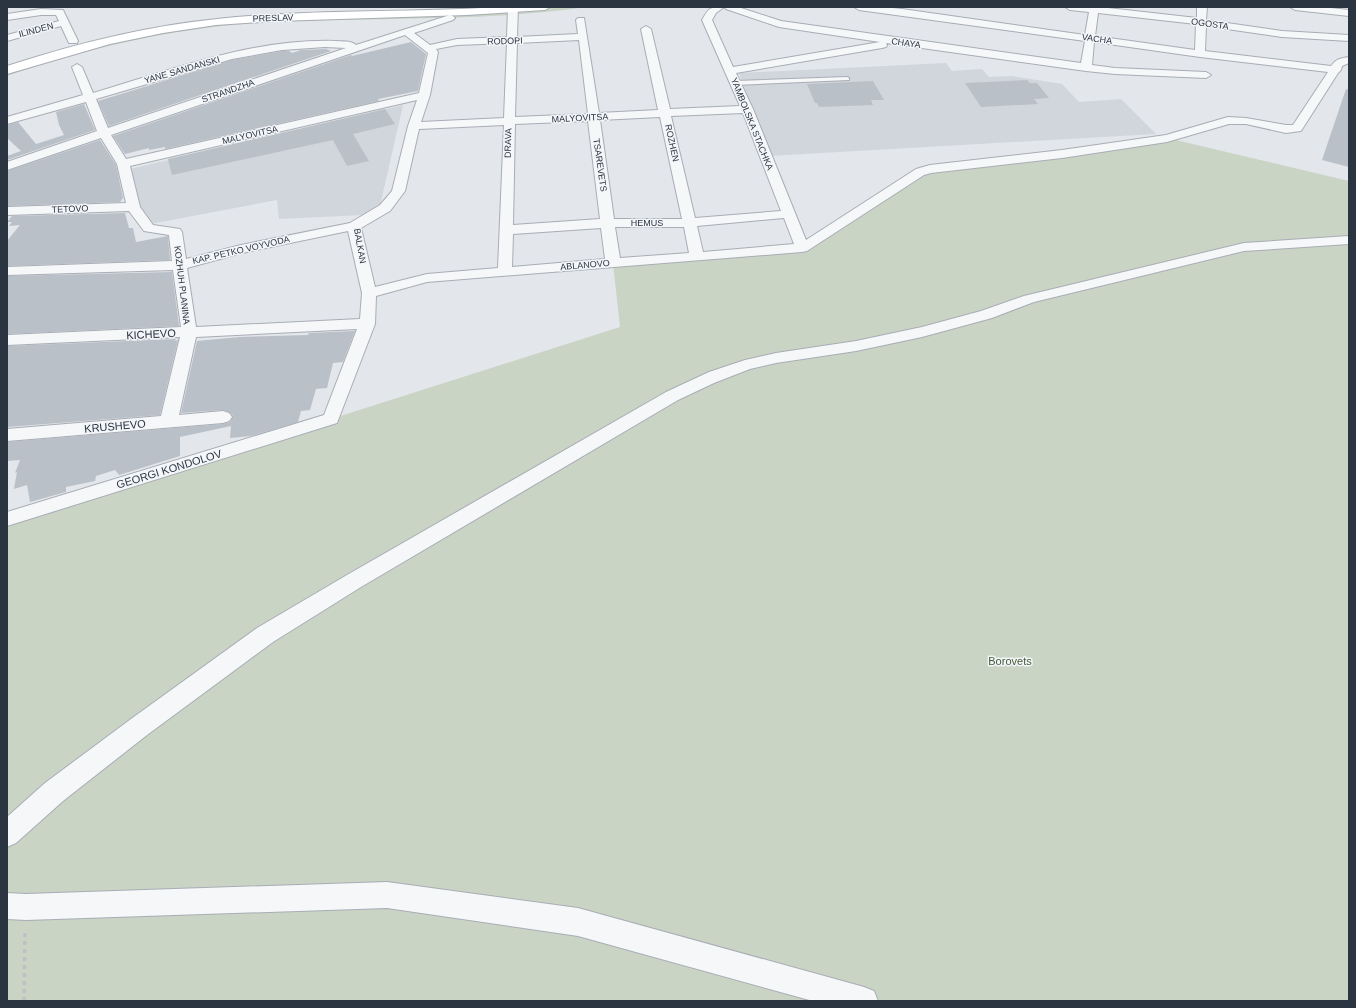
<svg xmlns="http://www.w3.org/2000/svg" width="1356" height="1008" font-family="Helvetica,sans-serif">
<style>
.built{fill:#d1d6dc}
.green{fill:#c9d4c5}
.building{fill:#bac0c7}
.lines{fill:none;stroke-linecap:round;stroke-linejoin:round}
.lane-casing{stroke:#a8adb5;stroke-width:2}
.street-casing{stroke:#a8adb5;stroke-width:2}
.secondary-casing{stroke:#a8adb5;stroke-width:2}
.path{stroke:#bdc1c6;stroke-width:3.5;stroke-dasharray:4 4;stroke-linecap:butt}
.lane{fill:#f6f7f9;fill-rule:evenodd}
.street{fill:#f6f7f9;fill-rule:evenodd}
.secondary{fill:#fff;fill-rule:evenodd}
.labels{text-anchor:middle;stroke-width:3;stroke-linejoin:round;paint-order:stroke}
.far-street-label{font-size:9px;fill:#2b3542;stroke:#f3f5f8}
.street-label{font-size:11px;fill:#2b3542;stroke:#f3f5f8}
.park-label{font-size:11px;fill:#425e39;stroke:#f3f5f8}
</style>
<rect width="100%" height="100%" fill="#e3e6eb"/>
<!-- built -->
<g class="built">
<polygon points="946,63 952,71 982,69 989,77 1012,76 1062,84 1079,102 1121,99 1156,134 769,156 739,73"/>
<polygon points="403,105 380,206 362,215 279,219 277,200 145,225 130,169"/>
</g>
<!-- green -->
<g class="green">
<path d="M 545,7 L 586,7 C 478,23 367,16 257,23 C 171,29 88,48 7,76 L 7,70 L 55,54 L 215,22 Z"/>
<polygon points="1167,138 1349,181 1349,1001 7,1001 7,519 331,419 620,327 613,263 802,248 920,172"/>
</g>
<!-- building -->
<g class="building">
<polygon points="411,42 426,54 418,91 378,99 379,101 165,149 165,147 149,150 149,148 125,154 113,136 351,55 352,56"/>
<polygon points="326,49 331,51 109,126 98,101 232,60 282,51 289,51 292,53 301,50"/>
<polygon points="1027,80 1030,83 1037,83 1049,98 1034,99 1038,104 981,107 965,83"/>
<polygon points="873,81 884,100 871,100 873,105 819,107 817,103 815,103 807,84"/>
<polygon points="1346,89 1349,90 1349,167 1322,160"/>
<polygon points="84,104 95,130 7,160 7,156 21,151 7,138 7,125 18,122 36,144 64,135 59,125 56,112"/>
<polygon points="385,109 395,124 353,134 369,161 347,166 333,140 172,175 168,159"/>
<polygon points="100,140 116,165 123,198 120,202 7,206 7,171"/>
<polygon points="125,213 129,228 133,228 136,242 168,236 170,260 7,266 7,241 20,225 9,226 12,222 7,222 12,216"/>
<polygon points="172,272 179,326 7,334 7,276"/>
<polygon points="355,331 343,362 333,363 327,388 316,389 310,410 301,411 298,422 251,436 230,438 231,426 180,437 180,456 119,475 115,470 96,476 95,481 66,487 66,492 30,502 27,485 14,489 17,472 15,473 20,460 7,461 7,442 223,424 230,422 233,416 229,412 223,410 181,413 197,341 240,337 308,335 309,333"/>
<polygon points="176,339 175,341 178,340 160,415 7,427 7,346"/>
</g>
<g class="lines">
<!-- lane casing -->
<g class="lane-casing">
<polygon id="lane" points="847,77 849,78 849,80 735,85 732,83 735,81"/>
</g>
<!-- street casing -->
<g class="street-casing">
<g id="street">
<path d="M 508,7 L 518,7 L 517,37 L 578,34 L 576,20 L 578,18 L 584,18 L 599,113 L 658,110 L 641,29 L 646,26 L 651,29 L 670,109 L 740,106 L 702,20 C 709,8 709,7 724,7 L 716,13 L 712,20 L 733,67 L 880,42 L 779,27 L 726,9 L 724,7 L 738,7 L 781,21 L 1081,63 L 1085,41 L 859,10 L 854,7 L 883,7 L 902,9 L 1085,35 L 1089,12 L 1070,10 L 1065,7 L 1099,7 L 1197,18 L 1197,7 L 1207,7 L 1206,20 L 1282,31 L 1349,35 L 1349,41 L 1282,37 L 1206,26 L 1205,51 L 1331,66 C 1336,59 1341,58 1349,57 L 1349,63 L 1342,66 L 1341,70 L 1338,73 L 1301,131 L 1286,133 L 1246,124 L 1229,124 L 1167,142 L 1062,158 L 931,173 L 924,175 L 807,251 L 802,252 L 427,282 L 376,296 L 375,324 L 337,423 L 7,526 L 7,512 L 324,415 L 357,329 L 196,337 L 179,415 L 223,411 L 229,413 L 232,417 L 229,421 L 223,423 L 7,441 L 7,429 L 161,416 L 180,337 L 7,345 L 7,335 L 181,327 L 173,270 L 7,275 L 7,267 L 172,261 L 169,235 L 144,231 L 129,211 L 7,215 L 7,207 L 126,203 L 117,164 L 101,138 L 7,170 L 7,162 L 97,131 L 86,102 L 7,124 L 7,117 L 83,95 L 72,67 L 77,64 L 82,67 L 93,93 C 171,70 253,38 336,41 C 342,42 351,40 356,45 L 450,15 L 453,16 L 455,18 L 453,20 L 414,33 L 430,45 L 457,39 L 507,37 ZM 1098,13 L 1196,24 L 1195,50 L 1095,36 ZM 405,35 L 428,53 L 419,93 L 126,159 L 111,135 ZM 579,40 L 588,114 L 515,117 L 517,43 ZM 1094,42 L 1200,57 L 1328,72 L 1293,125 L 1286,125 L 1246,118 L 1228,117 L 1166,135 L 1062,150 L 930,165 L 916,169 L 806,240 L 753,109 L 736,73 L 882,48 L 886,47 L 887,45 L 886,43 L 1086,71 L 1115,74 L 1206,78 L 1211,75 L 1206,72 L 1115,68 L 1092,65 ZM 507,43 L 504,118 L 421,122 L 430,95 L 438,52 L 436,49 L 457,45 ZM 325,47 L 346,48 L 108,128 L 96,99 L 232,59 L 282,50 ZM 417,100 L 408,126 L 392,191 L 380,205 L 350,223 L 241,245 L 186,259 L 182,232 L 180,229 L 153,225 L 140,207 L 130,166 ZM 743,113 L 781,211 L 695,218 L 671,116 ZM 660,117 L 682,219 L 614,219 L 600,120 ZM 588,121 L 600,219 L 513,225 L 515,124 ZM 504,125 L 498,268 L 427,274 L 375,287 L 361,228 L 390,211 L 405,191 L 419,129 ZM 784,218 L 794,244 L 703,252 L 697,226 ZM 615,227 L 684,227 L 689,253 L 620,258 ZM 601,228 L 605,259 L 512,267 L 513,234 ZM 348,231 L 362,293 L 360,319 L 196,327 L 187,268 L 242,253 Z"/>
<polygon points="1290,7 1321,7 1349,10 1349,16 1295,10"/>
<polygon points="41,9 63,10 78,41 77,43 69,43 61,26 7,41 7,35 59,21 56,15 41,15 7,20 7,14"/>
<polygon points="1349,236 1349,244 1244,251 1034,302 992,318 922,337 856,351 776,363 750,369 714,383 678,400 361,587 273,642 147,735 63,801 16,843 7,847 7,817 45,783 131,719 257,628 347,575 666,392 709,372 745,360 776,353 856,341 922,327 981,311 1024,296 1244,243"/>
<polygon points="387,882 578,908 864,987 874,991 878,1001 813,1001 578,936 387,908 26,920 7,919 7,893 26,894"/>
</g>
</g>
<!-- secondary casing -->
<g class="secondary-casing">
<path id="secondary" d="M 499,7 L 550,7 L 545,10 L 467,15 L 276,21 L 216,25 L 163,33 L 110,44 L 7,74 L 7,66 C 75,44 145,26 217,19 C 310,9 405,13 499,7 Z"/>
</g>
<!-- path -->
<polyline class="path" points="24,1001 25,930"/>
<!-- lane -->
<use href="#lane" class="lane"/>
<!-- street -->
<use href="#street" class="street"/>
<!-- secondary -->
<use href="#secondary" class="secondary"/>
</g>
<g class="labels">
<!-- far-street labels -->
<g class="far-street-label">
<text transform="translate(273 18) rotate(-2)" y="3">PRESLAV</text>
<text transform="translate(1210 24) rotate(8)" y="3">OGOSTA</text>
<text transform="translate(36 30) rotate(-15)" y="3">ILINDEN</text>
<text transform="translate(1097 39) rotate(8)" y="3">VACHA</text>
<text transform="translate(505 41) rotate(-2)" y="3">RODOPI</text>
<text transform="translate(906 43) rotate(8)" y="3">CHAYA</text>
<text transform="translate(182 70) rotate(-16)" y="3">YANE SANDANSKI</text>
<text transform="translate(228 91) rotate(-19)" y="3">STRANDZHA</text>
<text transform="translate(580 118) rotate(-3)" y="3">MALYOVITSA</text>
<text transform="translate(752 124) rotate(68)" y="3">YAMBOLSKA STACHKA</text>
<text transform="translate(250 135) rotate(-13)" y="3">MALYOVITSA</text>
<text transform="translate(508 143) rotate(-89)" y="3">DRAVA</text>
<text transform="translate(672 143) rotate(78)" y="3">ROZHEN</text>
<text transform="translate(600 165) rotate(82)" y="3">TSAREVETS</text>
<text transform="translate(70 209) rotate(-2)" y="3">TETOVO</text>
<text x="647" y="226">HEMUS</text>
<text transform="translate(360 246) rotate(80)" y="3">BALKAN</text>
<text transform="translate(241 250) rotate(-13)" y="3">KAP. PETKO VOYVODA</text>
<text transform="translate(585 265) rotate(-5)" y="3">ABLANOVO</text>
<text transform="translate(182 285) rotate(83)" y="3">KOZHUH PLANINA</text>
</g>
<!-- street labels -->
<g class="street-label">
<text transform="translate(151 334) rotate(-3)" y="4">KICHEVO</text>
<text transform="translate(115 426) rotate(-5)" y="4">KRUSHEVO</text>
<text transform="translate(169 469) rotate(-17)" y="4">GEORGI KONDOLOV</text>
</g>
<!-- park labels -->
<g class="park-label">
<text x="1010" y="665">Borovets</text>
</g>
</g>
<!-- border -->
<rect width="1356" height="1008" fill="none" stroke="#2b3542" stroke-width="16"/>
</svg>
